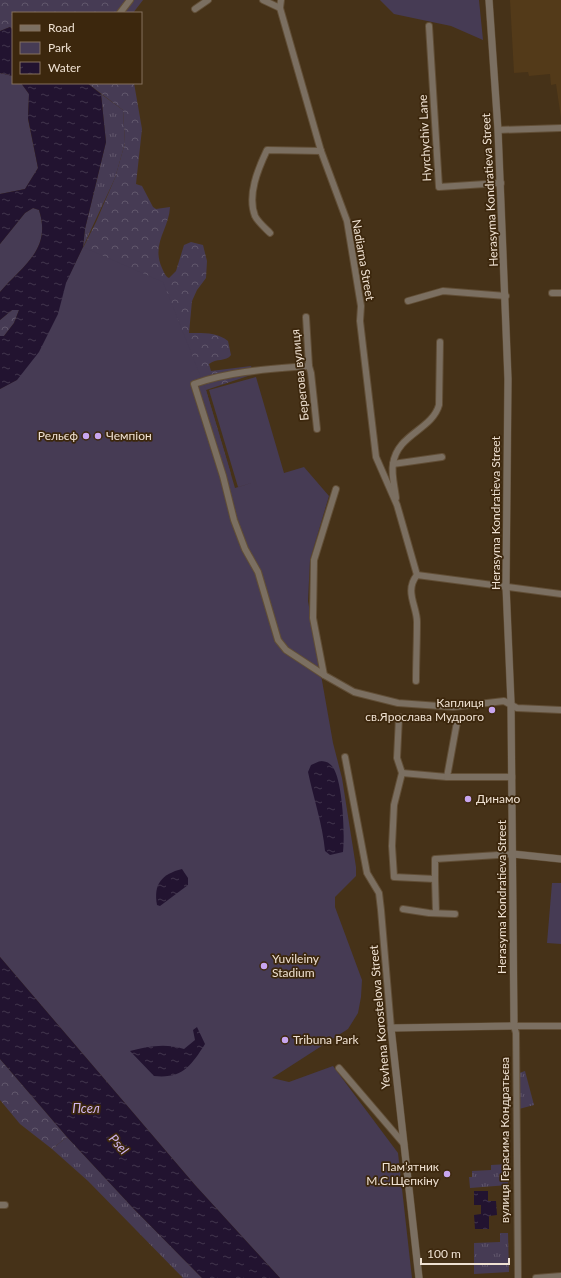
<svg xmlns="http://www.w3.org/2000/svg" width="561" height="1278" font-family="Lato,sans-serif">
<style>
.built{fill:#533a19}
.grass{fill:url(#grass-tufts)}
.forest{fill:url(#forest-crowns)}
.park{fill:#463b54}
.water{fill:url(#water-ripples)}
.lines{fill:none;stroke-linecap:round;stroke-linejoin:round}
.minor-casing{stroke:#614e36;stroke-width:8}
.tertiary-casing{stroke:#614e36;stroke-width:8}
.minor{stroke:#7b6f61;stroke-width:6}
.tertiary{stroke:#7b6f61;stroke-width:7}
.poi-dot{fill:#c8a6ef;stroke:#3c270d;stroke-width:1.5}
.labels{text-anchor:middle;stroke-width:3.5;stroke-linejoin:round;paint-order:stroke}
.street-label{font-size:12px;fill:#efe1d2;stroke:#3c270d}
.poi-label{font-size:12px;fill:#efe1d2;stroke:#3c270d;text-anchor:start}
.water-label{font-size:13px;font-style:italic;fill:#d2b7f2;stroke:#3c270d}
</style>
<defs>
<pattern id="grass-tufts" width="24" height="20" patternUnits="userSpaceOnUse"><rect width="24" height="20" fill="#463b54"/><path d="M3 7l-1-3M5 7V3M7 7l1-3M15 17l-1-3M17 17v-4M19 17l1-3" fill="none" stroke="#61576c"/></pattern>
<pattern id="forest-crowns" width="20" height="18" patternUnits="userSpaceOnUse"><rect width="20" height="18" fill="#463b54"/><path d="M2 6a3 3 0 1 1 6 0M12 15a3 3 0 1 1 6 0" fill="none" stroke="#61576c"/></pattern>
<pattern id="water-ripples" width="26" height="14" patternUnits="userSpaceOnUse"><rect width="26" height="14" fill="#221330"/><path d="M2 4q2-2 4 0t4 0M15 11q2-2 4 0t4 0" fill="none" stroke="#42354d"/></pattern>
</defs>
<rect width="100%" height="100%" fill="#463218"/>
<!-- built -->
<polygon class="built" points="510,0 561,0 561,118 556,84 551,85 550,74 529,76 528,72 514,73"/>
<!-- grass -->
<g class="grass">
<polygon points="101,94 123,110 125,143 115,178 83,247 85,229 106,142"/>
<polygon points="525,1071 534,1105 519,1109 519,1073"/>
<polygon points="67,1137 133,1208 202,1278 183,1278 88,1181 52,1149"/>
<polygon points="509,1164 508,1185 470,1188 469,1177 472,1177 472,1171 491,1170 491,1165"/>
<polygon points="500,1233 508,1233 509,1272 474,1274 474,1243 500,1242"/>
</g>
<!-- forest -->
<g class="forest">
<polygon points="0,0 143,0 133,13 13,13 13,30 10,27 0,31"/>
<path d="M 87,83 L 134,83 L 142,129 L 136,184 L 142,186 L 153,207 L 156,209 L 170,207 C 169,229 151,244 162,268 C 164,272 165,276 169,278 L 176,271 L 184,245 L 191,242 L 203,245 L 207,261 L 206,278 L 197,290 L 192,301 L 189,333 C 203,333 217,332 228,341 L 231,355 C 226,362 216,358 209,364 L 211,371 L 251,366 L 254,374 L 206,390 L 231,474 L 42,370 L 0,389 L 17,380 L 96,222 L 115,178 L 125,143 L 123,110 Z"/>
<polygon points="12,310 19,310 14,323 4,336 0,336 0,320"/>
<polygon points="0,1059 67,1137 52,1149 20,1124 0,1100"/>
</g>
<!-- park -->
<g class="park">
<polygon points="380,0 479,0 483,40 451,26 394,14"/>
<polygon points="0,73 13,76 13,83 21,83 29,94 28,119 38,168 25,189 0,194"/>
<path d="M 33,208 L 39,210 C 52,250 22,266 0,292 L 0,244 L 25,213 Z"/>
<polygon points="83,247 163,282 206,390 235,488 262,480 238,487 209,390 256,377 284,473 304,467 329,496 310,560 308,601 333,743 342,778 356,867 356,876 335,897 335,907 362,980 361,997 358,1013 348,1029 272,1078 289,1082 333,1066 398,1153 412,1278 280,1278 195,1185 0,957 0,389 17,380 58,314 66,283"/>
<polygon points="552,883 561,883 561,944 547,943"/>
</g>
<!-- water -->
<g class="water">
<polygon points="10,27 13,30 13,76 0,73 0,31"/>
<path d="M 21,83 L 87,83 L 101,94 L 106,142 L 85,229 L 83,247 L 66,283 L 58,314 L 39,352 L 17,380 L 0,389 L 0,336 L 4,336 L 14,323 L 19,310 L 12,310 L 0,320 L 0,292 C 22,266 52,250 39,210 L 33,208 L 25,213 L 0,244 L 0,194 L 25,189 L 38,168 L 28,118 L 29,94 Z"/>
<path d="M 320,761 C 325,761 328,762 331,765 C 343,776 345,835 343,852 L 330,855 L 325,851 C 323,826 313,796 308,772 L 311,765 Z"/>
<path d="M 182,869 L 188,878 L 188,885 L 160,906 L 157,905 C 153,884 162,874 182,869 Z"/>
<polygon points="0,957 195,1185 280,1278 202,1278 133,1208 67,1137 0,1059"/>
<path d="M 197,1027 L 205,1044 C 191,1066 182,1079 154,1076 L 130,1051 C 148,1046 166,1043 184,1049 L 195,1040 L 193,1030 Z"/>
<polygon points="474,1191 488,1191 488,1201 496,1201 497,1215 489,1216 489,1229 475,1229 474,1215 481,1214 481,1205 474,1205"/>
</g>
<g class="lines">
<!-- minor casing -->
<g class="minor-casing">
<g id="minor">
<polyline points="263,0 280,8"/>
<polyline points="281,0 280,8 321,151 347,221 361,306 360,321 376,457 397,505 417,575"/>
<polyline points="195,9 208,0"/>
<polyline points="120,13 130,0"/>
<polyline points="429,26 439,187 501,183"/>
<polyline points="498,130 561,128"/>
<path d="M 270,233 C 265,228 258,222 255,216 C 247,195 258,169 267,150 L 321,151"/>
<polyline points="552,293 561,293"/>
<polyline points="408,301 443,291 506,296"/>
<polyline points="306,317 309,366 311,373 317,429"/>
<path d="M 309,366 C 271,369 230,371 194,384 L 223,476 L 234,520 L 245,549 L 258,572 L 278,640 L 286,650 L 324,675"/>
<polyline points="393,464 442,457"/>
<polyline points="336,489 314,560 313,618 324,675 354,692 398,703 453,707 504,701 517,708 561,710"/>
<path d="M 396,498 C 395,488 391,474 393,464 C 397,434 432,430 439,405 L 440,342"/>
<path d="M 416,681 C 416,662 417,642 417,622 C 417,606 404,591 417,575 L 561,594"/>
<polyline points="399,717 397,758 402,773 394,805 392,846 394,877 435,879 435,859 513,854"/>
<polyline points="345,757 367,873 379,893 381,910 391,1028"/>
<polyline points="402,773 447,777 512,777"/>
<polyline points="447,777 457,722"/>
<polyline points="435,879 436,913"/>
<polyline points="403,909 429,913 455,914"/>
<polyline points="339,1068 404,1144"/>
<polyline points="0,1205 5,1205"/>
<polyline points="518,1278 516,1033 514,1026 561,1026"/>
<polyline points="536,1278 561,1276"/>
</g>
</g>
<!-- tertiary casing -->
<g class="tertiary-casing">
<g id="tertiary">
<polyline points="513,854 561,859"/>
<polyline points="419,1278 391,1028 514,1026 511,703 506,586 508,379 498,130 489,0"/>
</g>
</g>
<!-- minor -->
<use href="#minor" class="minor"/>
<!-- tertiary -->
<use href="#tertiary" class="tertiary"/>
</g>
<!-- markers -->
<g class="poi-dot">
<circle cx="86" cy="436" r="4"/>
<circle cx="98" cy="436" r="4"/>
<circle cx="492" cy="710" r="4"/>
<circle cx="468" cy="799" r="4"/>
<circle cx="264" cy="966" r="4"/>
<circle cx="285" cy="1040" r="4"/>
<circle cx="447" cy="1174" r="4"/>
</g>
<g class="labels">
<!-- street labels -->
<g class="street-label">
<text transform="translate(425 138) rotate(-93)" y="4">Hyrchychiv Lane</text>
<text transform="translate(490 190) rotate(-93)" y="4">Herasyma Kondratieva Street</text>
<text transform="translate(363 260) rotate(80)" y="4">Nadiarna Street</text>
<text transform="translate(300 375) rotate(-96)" y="4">Берегова вулиця</text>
<text transform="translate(496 513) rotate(-90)" y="4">Herasyma Kondratieva Street</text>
<text transform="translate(502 897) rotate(-90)" y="4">Herasyma Kondratieva Street</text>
<text transform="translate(380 1017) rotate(-95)" y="4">Yevhena Korostelova Street</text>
<text transform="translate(505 1140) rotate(-90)" y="4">вулиця Герасима Кондратьєва</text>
</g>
<!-- poi labels -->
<g class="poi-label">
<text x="78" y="440" text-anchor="end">Рельєф</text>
<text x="106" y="440">Чемпіон</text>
<text x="484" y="707" text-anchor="end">Каплиця<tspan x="484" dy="14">св.Ярослава Мудрого</tspan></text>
<text x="476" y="803">Динамо</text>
<text x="272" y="963">Yuvileiny<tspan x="272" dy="14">Stadium</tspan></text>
<text x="293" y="1044">Tribuna Park</text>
<text x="439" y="1171" text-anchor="end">Пам’ятник<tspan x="439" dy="14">М.С.Щепкіну</tspan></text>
</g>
<!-- water labels -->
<g class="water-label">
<text x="86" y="1113">Псел</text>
<text transform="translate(119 1144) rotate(48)" y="5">Psel</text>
</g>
</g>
<!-- legend -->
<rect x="12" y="12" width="130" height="72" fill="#3c270d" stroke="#84715c"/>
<rect x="20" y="25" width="20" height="6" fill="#7b6f61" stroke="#84715c"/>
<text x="48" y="32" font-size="12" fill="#efe1d2">Road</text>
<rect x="20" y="42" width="20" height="12" fill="#463b54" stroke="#84715c"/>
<text x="48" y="52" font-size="12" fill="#efe1d2">Park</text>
<rect x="20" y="62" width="20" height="12" fill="url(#water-ripples)" stroke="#84715c"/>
<text x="48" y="72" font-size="12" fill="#efe1d2">Water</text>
<!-- scale -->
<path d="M421 1258v6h88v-6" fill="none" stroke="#efe1d2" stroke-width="2"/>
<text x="427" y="1258" font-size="12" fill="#efe1d2" stroke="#3c270d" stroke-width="3" paint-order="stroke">100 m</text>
</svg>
